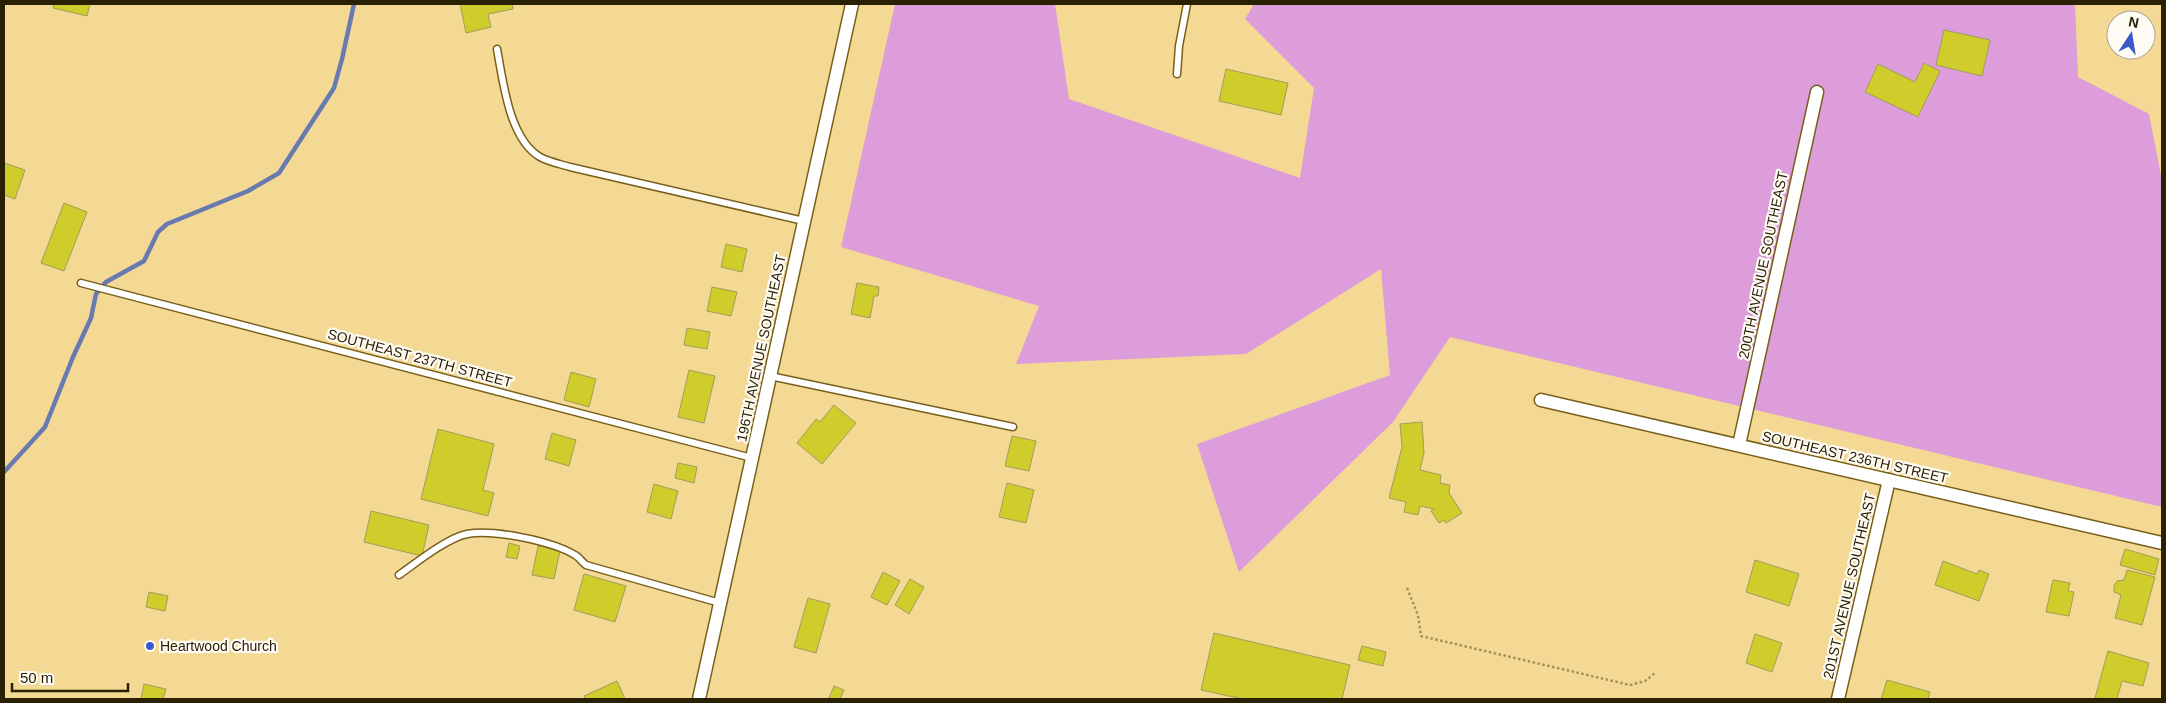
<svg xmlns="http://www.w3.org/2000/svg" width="2166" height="703" font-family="Arial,sans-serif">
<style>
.green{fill:#dd9cda}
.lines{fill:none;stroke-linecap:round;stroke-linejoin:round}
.stream{stroke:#687ab0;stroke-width:4.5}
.building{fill:#cfcc2c;stroke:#9f9e5a}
.service-casing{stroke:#78601a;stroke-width:9}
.minor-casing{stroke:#78601a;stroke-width:15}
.path{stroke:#a4905b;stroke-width:2.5;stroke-dasharray:2.5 2.5;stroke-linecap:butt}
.service{stroke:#fff;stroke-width:6}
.minor{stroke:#fff;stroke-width:12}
.poi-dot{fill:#3b59cb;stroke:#fffcf6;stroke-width:2}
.labels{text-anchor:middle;stroke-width:4.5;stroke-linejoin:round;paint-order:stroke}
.street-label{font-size:14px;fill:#2a2004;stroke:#fffcf6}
.poi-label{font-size:14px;fill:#2a2004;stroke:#fffcf6;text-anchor:start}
</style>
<rect width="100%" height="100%" fill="#f4d995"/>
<!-- green -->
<polygon class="green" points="895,4 1055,4 1069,99 1300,178 1314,88 1245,19 1254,4 2075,4 2078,77 2149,114 2162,181 2162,507 1450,337 1393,422 1239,572 1197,444 1390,375 1381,269 1246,354 1016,364 1039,306 841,247"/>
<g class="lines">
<!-- stream -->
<polyline class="stream" points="4,472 45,427 73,357 91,318 96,294 106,282 144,261 158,232 167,224 248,191 279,173 334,88 342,59 354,4"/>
</g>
<!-- building -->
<g class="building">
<polygon points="54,4 90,4 87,16 53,8"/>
<polygon points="460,4 512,4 513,9 488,14 491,27 466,33"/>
<polygon points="1944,30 1990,40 1982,76 1936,65"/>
<polygon points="1924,63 1940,71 1918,117 1865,92 1878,64 1915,82"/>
<polygon points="1226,69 1288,83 1281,115 1219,101"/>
<polygon points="4,163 25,170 15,199 4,195"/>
<polygon points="64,203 87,212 64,271 41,263"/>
<polygon points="726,244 747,249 742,272 721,267"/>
<polygon points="857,283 879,287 878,296 874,296 870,318 851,314"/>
<polygon points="712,287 737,292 731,316 707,311"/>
<polygon points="687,328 710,332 707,349 684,345"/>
<polygon points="689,370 715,376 704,423 678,417"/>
<polygon points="571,372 596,379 589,407 564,400"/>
<polygon points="834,405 856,423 822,464 797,443 816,419 820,422"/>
<polygon points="1422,422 1424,453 1420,470 1441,475 1440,483 1450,485 1449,493 1462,513 1446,523 1444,520 1439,523 1431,511 1434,509 1420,506 1418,515 1404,512 1406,502 1389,498 1402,447 1400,424"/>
<polygon points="438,429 494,444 483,490 494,493 488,516 421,499"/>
<polygon points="552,433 576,440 569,466 545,459"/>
<polygon points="1012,436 1036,441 1029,471 1005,466"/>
<polygon points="678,463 697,467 694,483 675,478"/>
<polygon points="1007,483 1034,490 1026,523 999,517"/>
<polygon points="654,484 678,491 671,519 647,512"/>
<polygon points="371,511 429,525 422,556 364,542"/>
<polygon points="509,543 520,546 517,559 506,557"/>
<polygon points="538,546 560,551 554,579 532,575"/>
<polygon points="2125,549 2159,559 2155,575 2120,565"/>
<polygon points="1755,560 1799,574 1789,606 1746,592"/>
<polygon points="1943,561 1977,574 1979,570 1989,574 1979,601 1935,585"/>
<polygon points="2127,570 2155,577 2142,625 2115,618 2121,595 2114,592 2114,586 2117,581 2124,580"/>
<polygon points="883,572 900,581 887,605 871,597"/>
<polygon points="584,574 626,586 615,622 574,610"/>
<polygon points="910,579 924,587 909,614 895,605"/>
<polygon points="2053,580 2070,583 2068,591 2074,592 2069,616 2046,612"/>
<polygon points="149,592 168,596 165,611 146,607"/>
<polygon points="808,598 830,604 816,653 794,647"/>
<polygon points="1214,633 1350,665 1342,699 1243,699 1201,690"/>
<polygon points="1755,634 1782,643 1772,672 1746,663"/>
<polygon points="1362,646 1386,652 1383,666 1358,660"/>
<polygon points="2108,651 2149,663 2143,686 2122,681 2117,699 2095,698"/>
<polygon points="1887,680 1930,692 1928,699 1881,699"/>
<polygon points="617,681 625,699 585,699 584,696"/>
<polygon points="144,684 166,689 163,699 141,699"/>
<polygon points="834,686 844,690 840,699 829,698"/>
</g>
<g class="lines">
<!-- service casing -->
<g class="service-casing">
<g id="service">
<path d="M 497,49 C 503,81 509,139 540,157 C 549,162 560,164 570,167 L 804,221"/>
<polyline points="1177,74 1179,46 1187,4"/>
<polyline points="81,283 752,458"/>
<polyline points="770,376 1013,427"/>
<path d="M 399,575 C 416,563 447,538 467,534 C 493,529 552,541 575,555 C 579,557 582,562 586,565 L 720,603"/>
</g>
</g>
<!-- minor casing -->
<g class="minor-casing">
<g id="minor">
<polyline points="1541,400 2162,543"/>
<polyline points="1739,445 1817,92"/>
<polyline points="699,699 852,4"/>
<polyline points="1838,699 1889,480"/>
</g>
</g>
<!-- path -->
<polyline class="path" points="1407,588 1418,615 1421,636 1630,685 1645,681 1655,673"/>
<!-- service -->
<use href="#service" class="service"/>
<!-- minor -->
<use href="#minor" class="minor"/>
</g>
<!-- markers -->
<circle class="poi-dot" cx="150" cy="646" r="5"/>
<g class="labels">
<!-- street labels -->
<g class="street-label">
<text transform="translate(1763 265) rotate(-78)" y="5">200TH AVENUE SOUTHEAST</text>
<text transform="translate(761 348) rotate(-78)" y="5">196TH AVENUE SOUTHEAST</text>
<text transform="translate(420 358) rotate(15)" y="5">SOUTHEAST 237TH STREET</text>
<text transform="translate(1855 457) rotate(13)" y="5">SOUTHEAST 236TH STREET</text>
<text transform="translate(1849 586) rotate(-77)" y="5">201ST AVENUE SOUTHEAST</text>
</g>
<!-- poi labels -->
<g class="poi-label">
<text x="160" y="651">Heartwood Church</text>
</g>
</g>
<!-- border -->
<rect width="2166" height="703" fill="none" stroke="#2a2004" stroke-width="10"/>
<!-- north arrow -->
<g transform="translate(2131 35) rotate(12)"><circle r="24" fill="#fffcf6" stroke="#aaa495"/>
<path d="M0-4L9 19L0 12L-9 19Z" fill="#3b59cb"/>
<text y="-8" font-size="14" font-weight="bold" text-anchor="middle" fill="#2a2004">N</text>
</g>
<!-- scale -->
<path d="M12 683v8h116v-8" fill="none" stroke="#2a2004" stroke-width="2.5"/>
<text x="20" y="683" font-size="15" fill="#2a2004" stroke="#fffcf6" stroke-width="4" paint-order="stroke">50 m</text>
</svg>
